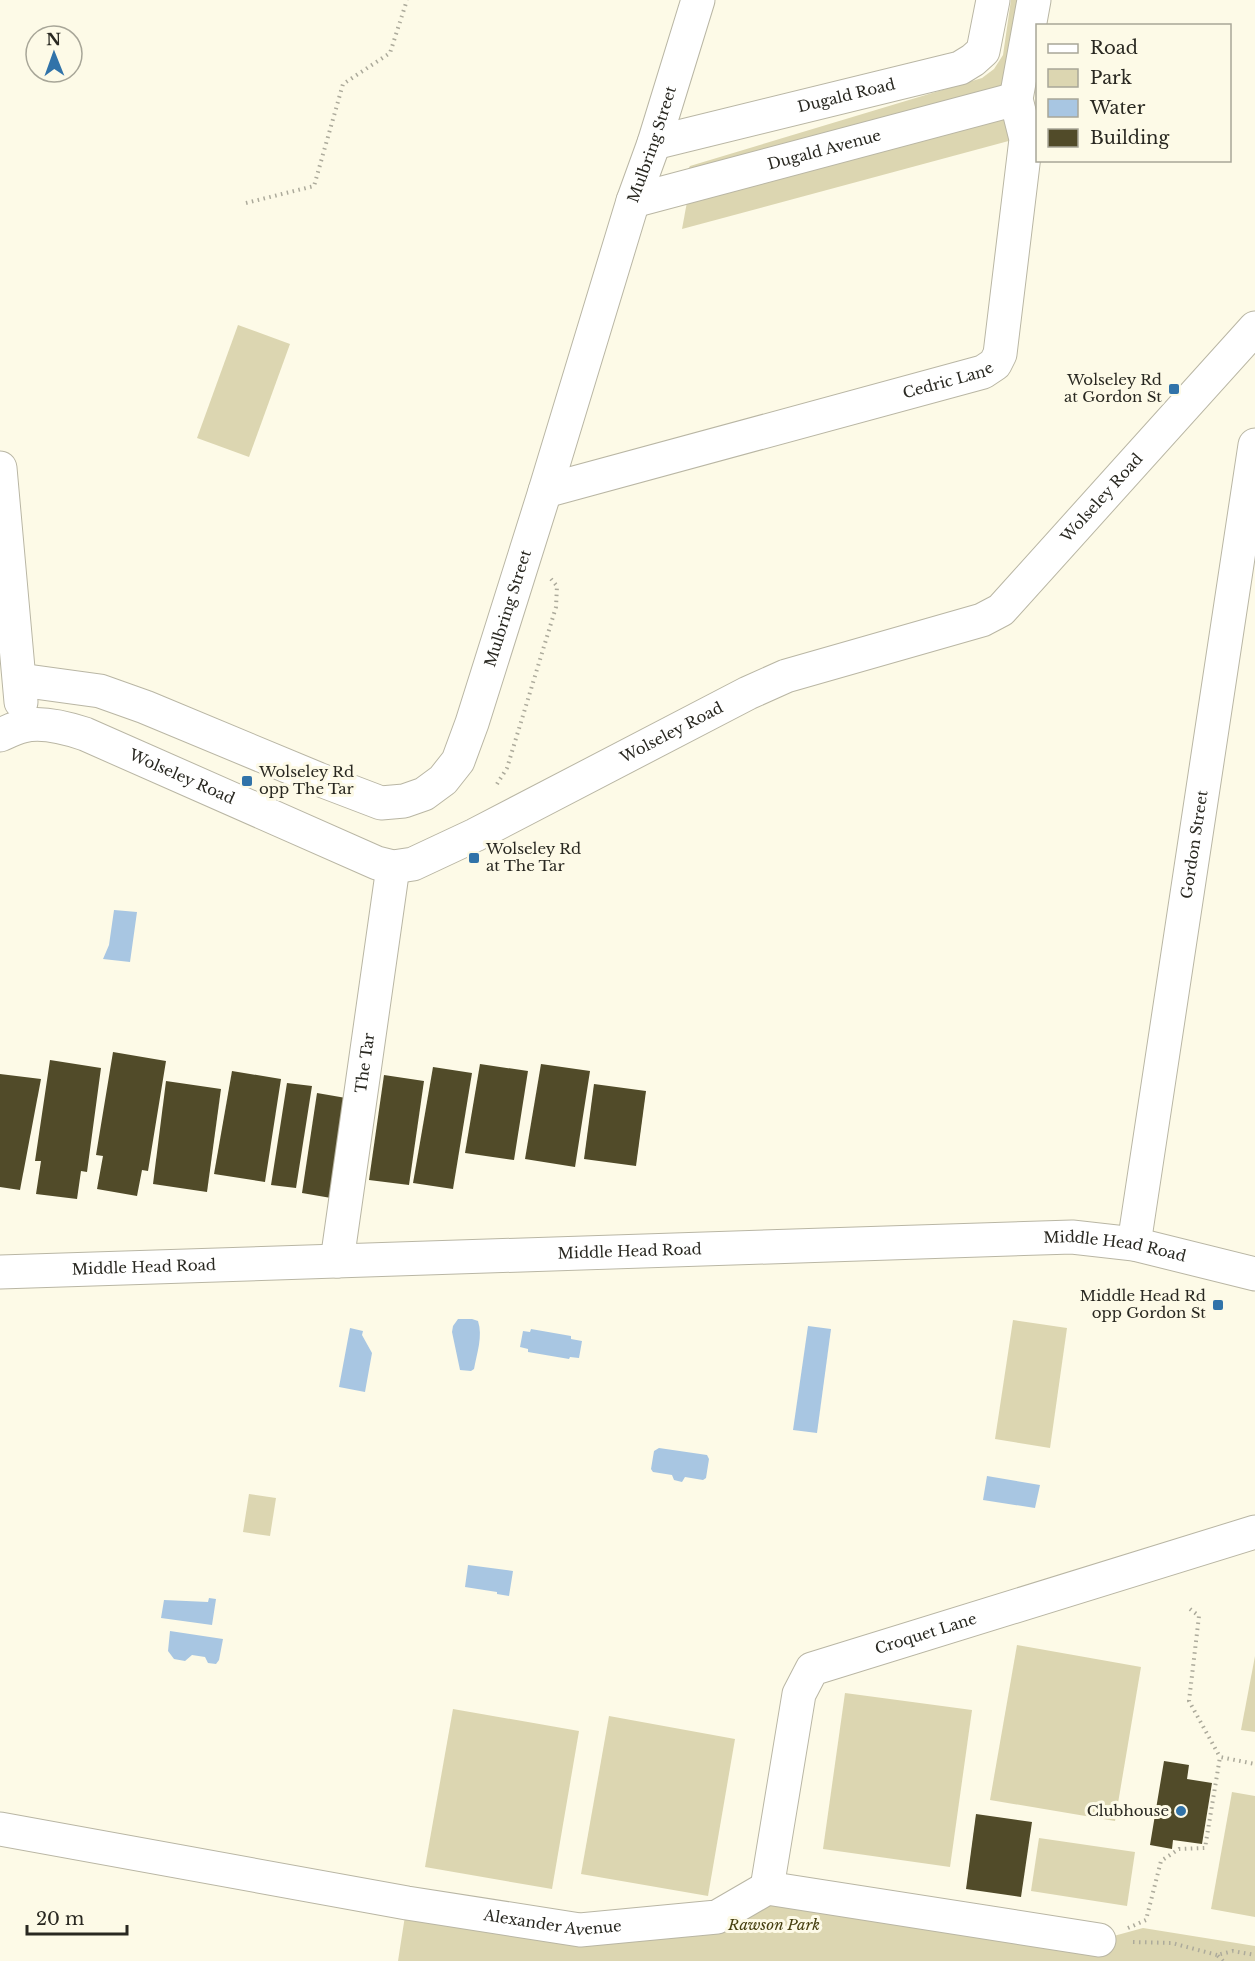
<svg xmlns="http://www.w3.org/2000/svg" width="1255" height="1961" font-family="'Libre Baskerville',serif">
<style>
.green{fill:#dcd6b1}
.water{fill:#a8c6e2}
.building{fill:#514b29}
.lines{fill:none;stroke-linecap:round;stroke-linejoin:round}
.minor-casing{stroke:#b9b6a4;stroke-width:35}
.path{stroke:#acaa9b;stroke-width:4;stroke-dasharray:1.5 4.5;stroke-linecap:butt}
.minor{stroke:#fff;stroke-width:33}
.poi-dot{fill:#3173a9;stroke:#fdfae7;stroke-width:2}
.labels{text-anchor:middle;stroke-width:6;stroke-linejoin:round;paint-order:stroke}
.street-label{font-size:15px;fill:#292821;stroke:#fdfae7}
.poi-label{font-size:15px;fill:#292821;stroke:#fdfae7;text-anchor:end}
.park-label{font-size:15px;font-style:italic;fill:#474011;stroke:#fdfae7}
</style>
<rect width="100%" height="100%" fill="#fdfae7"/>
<!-- green -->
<g class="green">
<polygon points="1011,0 1021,0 1006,83 995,92 687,171 690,166 982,78 994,69 1003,55"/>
<polygon points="1004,117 1016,139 682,229 687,202"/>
<polygon points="238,325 290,344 249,457 197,438"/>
<polygon points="1013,1320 1067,1328 1050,1448 995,1439"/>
<polygon points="249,1494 276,1498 270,1536 243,1532"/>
<polygon points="1017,1645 1141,1667 1115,1821 990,1800"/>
<polygon points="1255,1656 1255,1732 1241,1730"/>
<polygon points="845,1693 972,1710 950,1867 823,1849"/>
<polygon points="453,1709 579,1731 552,1889 425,1867"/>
<polygon points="609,1716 735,1739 708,1896 581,1874"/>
<polygon points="1232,1792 1255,1796 1255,1917 1211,1909"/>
<polygon points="1039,1838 1135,1852 1127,1906 1031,1891"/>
<polygon points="767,1888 1099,1940 1143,1928 1255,1946 1255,1961 398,1961 407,1903 580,1930 717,1917"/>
</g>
<!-- water -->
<g class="water">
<polygon points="114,910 137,912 130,962 103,959 109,945"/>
<path d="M 458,1319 L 472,1319 L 478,1321 C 483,1336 477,1353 474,1369 L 471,1371 L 460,1370 L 452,1332 L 453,1326 Z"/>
<polygon points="808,1326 831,1329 817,1433 793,1430"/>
<polygon points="350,1328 363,1331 362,1335 372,1353 365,1392 339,1387"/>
<polygon points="531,1329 571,1336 571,1339 582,1341 579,1358 570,1357 569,1359 528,1352 528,1349 520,1347 523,1331 530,1332"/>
<polygon points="659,1448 707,1455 709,1459 706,1478 703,1480 685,1477 682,1482 674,1480 672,1475 653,1472 651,1469 654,1451"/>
<polygon points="987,1476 1040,1485 1035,1508 983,1500"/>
<polygon points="468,1565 513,1571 509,1596 497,1594 497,1592 465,1587"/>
<polygon points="209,1598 216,1599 212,1625 161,1618 164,1600 208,1602"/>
<polygon points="170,1631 223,1639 219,1660 216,1664 208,1663 205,1657 192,1655 185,1661 174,1659 168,1651"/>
</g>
<!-- building -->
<g class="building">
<polygon points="113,1052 166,1061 148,1171 142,1170 137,1196 97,1189 103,1156 96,1155"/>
<polygon points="50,1060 101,1068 87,1172 81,1171 77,1199 36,1194 41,1161 35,1161"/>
<polygon points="480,1064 528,1071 514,1160 465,1153"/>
<polygon points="541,1064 590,1071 575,1167 525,1159"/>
<polygon points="433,1067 472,1073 453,1189 413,1183"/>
<polygon points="232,1071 281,1079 265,1182 214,1174"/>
<polygon points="0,1074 41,1079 20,1190 0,1187"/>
<polygon points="384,1075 424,1081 409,1185 369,1180"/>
<polygon points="166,1081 221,1089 207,1192 153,1184"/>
<polygon points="287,1083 312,1086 296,1188 271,1185"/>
<polygon points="594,1084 646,1091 636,1166 584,1159"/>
<polygon points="317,1093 346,1098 331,1198 302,1193"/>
<polygon points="1164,1761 1189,1765 1187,1779 1212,1783 1202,1844 1173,1840 1172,1849 1150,1845"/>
<polygon points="976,1814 1032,1822 1021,1897 966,1889"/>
</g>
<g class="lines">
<!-- minor casing -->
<g class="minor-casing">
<g id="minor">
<path id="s1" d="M 654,143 L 960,68 L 973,60 L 983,51 L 993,0"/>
<path id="s2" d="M 633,201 L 1016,99"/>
<polyline points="0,468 21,702"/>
<path id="s3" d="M 545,491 L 983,372 L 995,364 L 1000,354 L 1026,139 L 1016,99 L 1034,0"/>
<path id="s4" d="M 20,680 L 100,691 L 145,707 L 318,779 L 381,803 L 404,801 L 424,794 L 443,780 L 458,761 L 472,723 L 545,491 L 633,201 L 654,143 L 698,0"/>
<path id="s5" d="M 0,735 C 7,732 15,728 23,726 C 42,721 67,728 85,734 L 377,863 L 393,867 L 413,864 L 475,835 L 748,693 L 786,676 L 982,620 L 1001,610 L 1255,328"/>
<path id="s6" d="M 1134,1244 L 1255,445"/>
<path id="s7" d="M 337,1261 L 393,867"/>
<path id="s8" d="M 0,1272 L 1072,1237 L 1134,1244 L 1255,1274"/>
<path id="s9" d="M 0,1829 L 407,1903 L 580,1930 L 717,1917 L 767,1888 L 1099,1940"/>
<path id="s10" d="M 767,1888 L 799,1694 L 812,1669 L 1255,1532"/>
</g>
</g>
<!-- path -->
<g class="path">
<polyline points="246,203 314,186 343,84 390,53 407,0"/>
<polyline points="497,784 507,768 556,607 557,586 551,579"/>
<polyline points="1190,1609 1199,1616 1189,1701 1220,1757"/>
<polyline points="1128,1928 1146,1920 1161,1861 1179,1849 1205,1848 1220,1757 1255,1764"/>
<polyline points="1133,1942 1172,1943 1217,1955"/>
<polyline points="1223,1961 1217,1955 1233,1951 1255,1955"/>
</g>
<!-- minor -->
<use href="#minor" class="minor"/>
</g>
<!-- markers -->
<g class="poi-dot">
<rect x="1168" y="383" width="12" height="12" rx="3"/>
<rect x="241" y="775" width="12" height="12" rx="3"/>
<rect x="468" y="852" width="12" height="12" rx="3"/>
<rect x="1212" y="1299" width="12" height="12" rx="3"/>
<circle cx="1181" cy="1811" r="6"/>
</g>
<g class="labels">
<!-- street labels -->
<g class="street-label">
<text dy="5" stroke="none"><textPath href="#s1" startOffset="198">Dugald Road</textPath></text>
<text dy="5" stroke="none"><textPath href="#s4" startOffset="1122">Mulbring Street</textPath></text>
<text dy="5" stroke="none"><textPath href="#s2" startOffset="198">Dugald Avenue</textPath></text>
<text dy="5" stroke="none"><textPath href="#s3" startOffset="418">Cedric Lane</textPath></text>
<text dy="5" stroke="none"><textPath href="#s5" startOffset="1238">Wolseley Road</textPath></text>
<text dy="5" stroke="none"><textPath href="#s4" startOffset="636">Mulbring Street</textPath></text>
<text dy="5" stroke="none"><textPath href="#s5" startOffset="734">Wolseley Road</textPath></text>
<text dy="5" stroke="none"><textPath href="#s5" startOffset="194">Wolseley Road</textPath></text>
<text dy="5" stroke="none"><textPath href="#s6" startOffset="404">Gordon Street</textPath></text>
<text dy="5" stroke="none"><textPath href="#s7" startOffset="200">The Tar</textPath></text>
<text dy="5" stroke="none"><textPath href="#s8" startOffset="1116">Middle Head Road</textPath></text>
<text dy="5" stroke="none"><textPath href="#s8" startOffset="630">Middle Head Road</textPath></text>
<text dy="5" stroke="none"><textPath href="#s8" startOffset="144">Middle Head Road</textPath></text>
<text dy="5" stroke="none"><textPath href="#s10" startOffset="344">Croquet Lane</textPath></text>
<text dy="5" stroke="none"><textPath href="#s9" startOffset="561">Alexander Avenue</textPath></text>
</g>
<!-- poi labels -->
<g class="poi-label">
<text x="1162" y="385">Wolseley Rd<tspan x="1162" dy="17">at Gordon St</tspan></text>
<text x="259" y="777" text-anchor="start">Wolseley Rd<tspan x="259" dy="17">opp The Tar</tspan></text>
<text x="486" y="854" text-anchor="start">Wolseley Rd<tspan x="486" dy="17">at The Tar</tspan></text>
<text x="1206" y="1301">Middle Head Rd<tspan x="1206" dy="17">opp Gordon St</tspan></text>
<text x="1169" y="1816">Clubhouse</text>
</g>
<!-- park labels -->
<g class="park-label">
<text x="774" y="1930">Rawson Park</text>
</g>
</g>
<!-- legend -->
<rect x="1036" y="24" width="195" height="138" fill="#fdfae7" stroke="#a8a698" stroke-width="1.5"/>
<rect x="1048" y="44" width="30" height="9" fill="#ffffff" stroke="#a8a698" stroke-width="1.5"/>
<text x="1090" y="54" font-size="18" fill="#292821">Road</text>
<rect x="1048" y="69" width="30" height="18" fill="#dcd6b1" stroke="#a8a698" stroke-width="1.5"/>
<text x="1090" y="84" font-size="18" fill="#292821">Park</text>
<rect x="1048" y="99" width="30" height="18" fill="#a8c6e2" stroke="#a8a698" stroke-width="1.5"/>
<text x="1090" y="114" font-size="18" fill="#292821">Water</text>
<rect x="1048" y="129" width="30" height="18" fill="#514b29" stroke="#a8a698" stroke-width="1.5"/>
<text x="1090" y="144" font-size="18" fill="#292821">Building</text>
<!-- north arrow -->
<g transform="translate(54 54) rotate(359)"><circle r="28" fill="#fdfae7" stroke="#a8a698" stroke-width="1.5"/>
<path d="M0-4.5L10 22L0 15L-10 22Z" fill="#3173a9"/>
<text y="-9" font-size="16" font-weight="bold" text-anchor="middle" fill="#292821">N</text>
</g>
<!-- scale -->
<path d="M27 1925v9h100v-9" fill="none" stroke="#292821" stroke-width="3"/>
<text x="36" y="1925" font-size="18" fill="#292821" stroke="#fdfae7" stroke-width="4.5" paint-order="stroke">20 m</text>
</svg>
